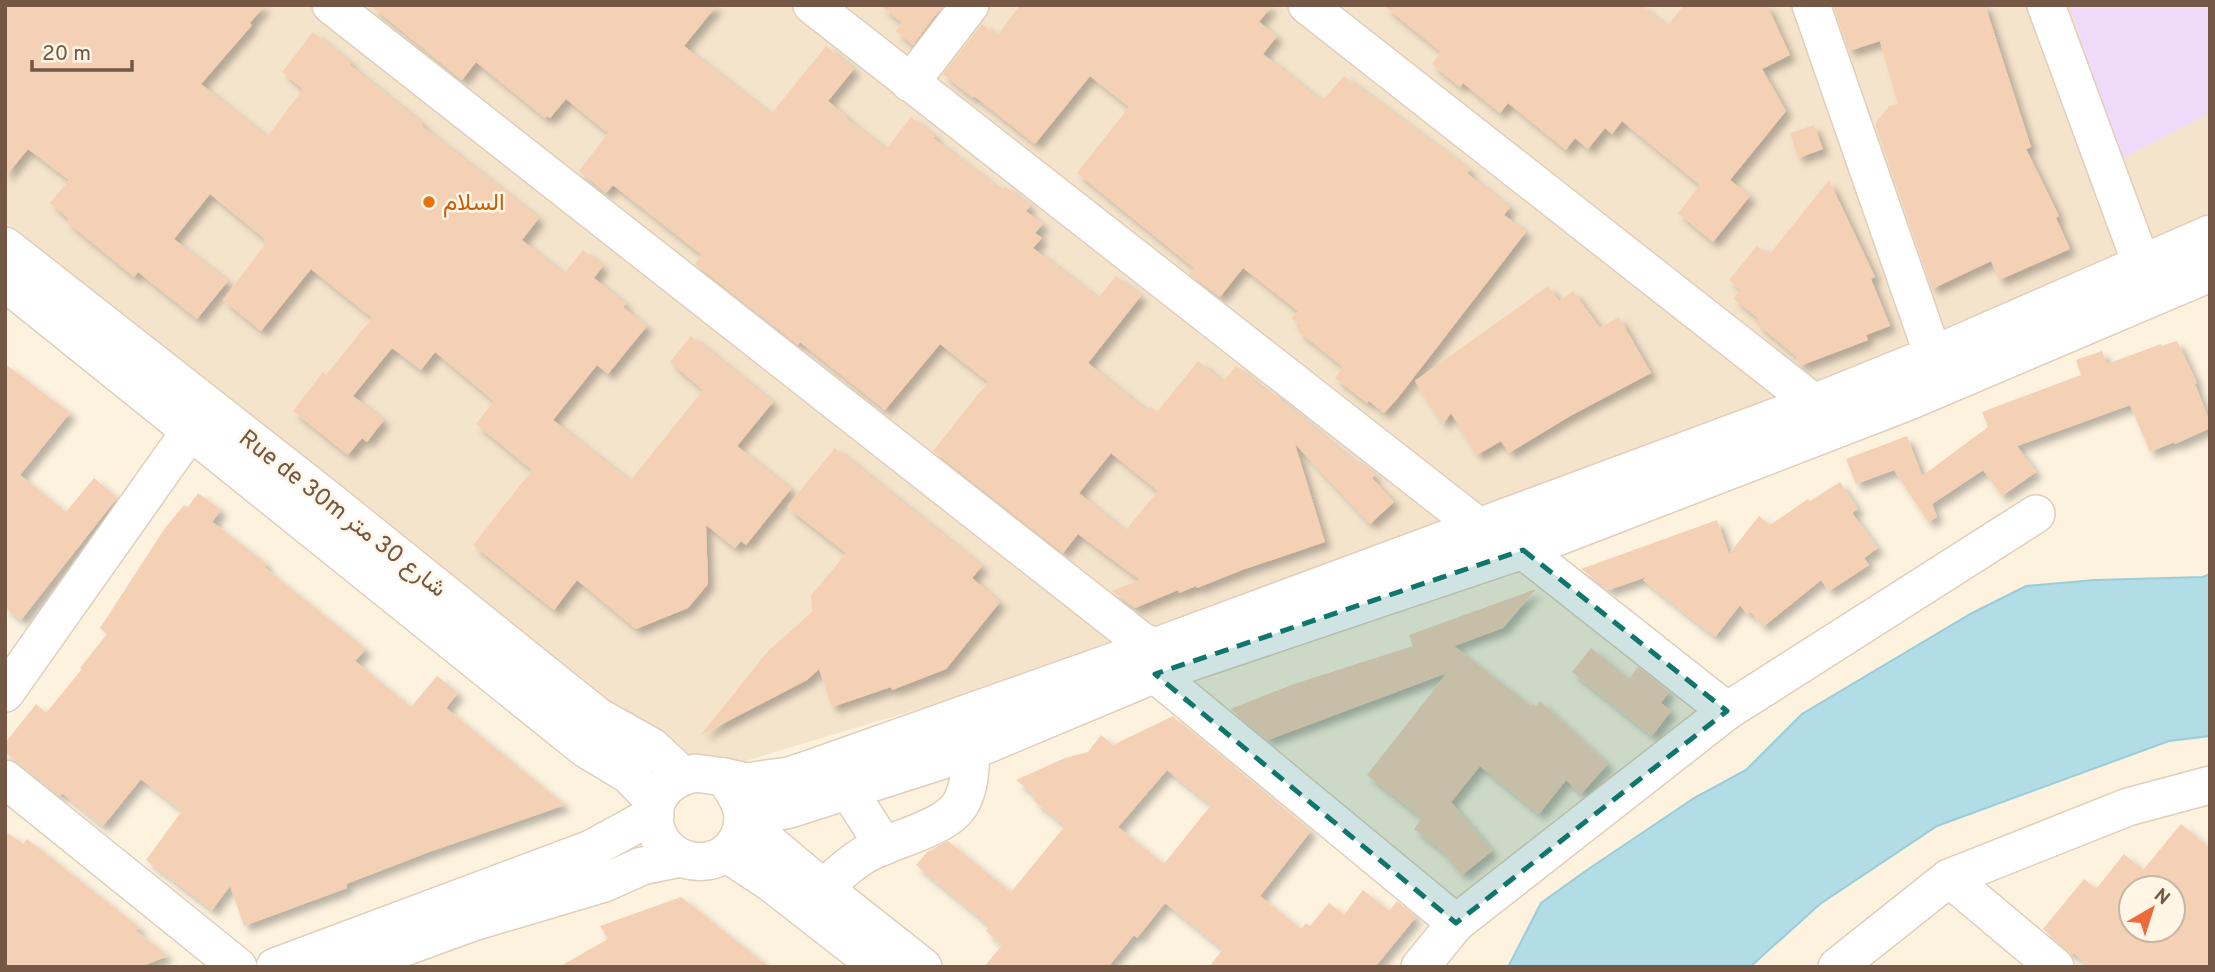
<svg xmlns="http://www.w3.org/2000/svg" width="2215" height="972" font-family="Overpass,Vazirmatn,sans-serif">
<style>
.residential{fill:#f5e4cc}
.education{fill:#efdbf9}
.water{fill:#b2dde7;stroke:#98cdd9;stroke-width:2}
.building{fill:#f4d0b4;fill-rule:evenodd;filter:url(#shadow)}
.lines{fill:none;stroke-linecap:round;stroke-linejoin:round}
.minor-casing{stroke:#e1ceba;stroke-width:40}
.minor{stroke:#fff;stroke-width:37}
.marked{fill:#0f766e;fill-opacity:0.2;stroke:#0f766e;stroke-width:5;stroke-dasharray:14 9;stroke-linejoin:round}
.food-dot{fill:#e8710a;stroke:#fff6e5;stroke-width:2.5}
.labels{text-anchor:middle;stroke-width:5;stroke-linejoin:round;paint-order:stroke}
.food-label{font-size:24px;fill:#c56008;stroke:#fff6e5;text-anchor:start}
.street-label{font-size:24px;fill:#745745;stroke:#fff6e5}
</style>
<defs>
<filter id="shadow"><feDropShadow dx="6" dy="6" stdDeviation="3.5" flood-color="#0004"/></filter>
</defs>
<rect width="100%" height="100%" fill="#fdf2de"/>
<!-- residential -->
<polygon class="residential" points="5,5 2210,5 2210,231 1682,479 699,775 5,222"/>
<!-- education -->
<polygon class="education" points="2069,5 2210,5 2210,113 2121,159"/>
<!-- water -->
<polygon class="water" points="2210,574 2210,736 2169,741 1937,826 1820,904 1750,967 1508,967 1541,903 1587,870 1694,798 1746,770 1802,714 1972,613 2026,586 2095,580 2203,577"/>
<!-- building -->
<g class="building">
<polygon points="5,5 265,5 250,23 252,25 201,84 267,137 303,89 282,72 313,32 351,63 350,65 423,124 422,126 539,218 522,240 564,274 583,250 603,266 594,278 626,304 623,307 647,326 608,374 597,365 553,420 630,481 703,390 670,362 691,336 773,402 737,446 791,489 746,545 741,541 735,548 706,525 708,584 688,608 636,629 577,580 554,610 473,545 532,470 476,424 494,401 435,352 421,370 392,348 353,396 384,420 367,442 362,438 348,455 293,411 323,372 326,375 372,318 311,269 261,331 223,300 266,243 264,241 265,239 210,194 174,239 228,281 197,319 138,272 134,277 67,222 69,219 50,203 69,180 28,149 5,177"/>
<path d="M 370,5 L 717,5 L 684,46 L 771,114 L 826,46 L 854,69 L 828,101 L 847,117 L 846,118 L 886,149 L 911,117 L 935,136 L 933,138 L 1002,191 L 1005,186 L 1030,206 L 1026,211 L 1043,224 L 1035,233 L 1042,238 L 1033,248 L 1098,298 L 1116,276 L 1141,296 L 1088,363 L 1147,411 L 1151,407 L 1157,412 L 1198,361 L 1223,382 L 1236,366 L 1268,393 L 1270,391 L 1351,459 L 1353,458 L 1375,475 L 1372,478 L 1394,502 L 1370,524 L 1295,444 L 1325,542 L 1242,570 L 1197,588 L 1196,586 L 1179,593 L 1178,590 L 1135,608 L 1112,591 L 1140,580 L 1078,534 L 1063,553 L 933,451 L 988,382 L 940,344 L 885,410 L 800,342 L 798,345 L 695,264 L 702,255 L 613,185 L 606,193 L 579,171 L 608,133 L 566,99 L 550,118 L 547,116 L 545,118 L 476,62 L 462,80 ZM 1111,453 L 1158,491 L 1125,531 L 1079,493 Z"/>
<polygon points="880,5 937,5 941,8 913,45 896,31 902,23"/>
<polygon points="1020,5 1272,5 1259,22 1277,36 1263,54 1322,101 1344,76 1470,170 1467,173 1510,207 1504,215 1526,232 1397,399 1384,413 1369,401 1367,403 1335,378 1343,367 1298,331 1301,326 1291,318 1298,311 1243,268 1220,297 1189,274 1194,268 1077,173 1129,107 1090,76 1035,144 974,96 973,98 943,74 982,24 997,36"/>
<polygon points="1383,5 1640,5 1667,26 1684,5 1767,5 1790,55 1762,69 1786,111 1730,180 1750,196 1713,242 1678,213 1700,185 1622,121 1612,134 1605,128 1588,149 1575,138 1566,150 1508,103 1500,113 1463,83 1460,87 1432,64 1441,52"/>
<polygon points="1833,5 1985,5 2031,147 2026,149 2059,216 2056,218 2070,249 1999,280 1991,261 1932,289 1875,124 1889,106 1898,104 1880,41 1849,51"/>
<polygon points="1814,125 1823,149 1798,158 1790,133"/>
<polygon points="1829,180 1875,277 1871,279 1890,326 1866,335 1868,340 1800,366 1796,356 1756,323 1759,319 1733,298 1741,290 1729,280 1757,246 1769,255"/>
<polygon points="1548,286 1559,301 1573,291 1600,328 1619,317 1651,373 1570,416 1509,453 1501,441 1477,455 1451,413 1443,424 1415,381"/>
<polygon points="2177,341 2197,383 2195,384 2210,423 2210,428 2175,444 2174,442 2150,452 2130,405 2017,446 2036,472 2002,496 1983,470 1932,504 1937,517 1928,522 1894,470 1856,484 1846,459 1907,436 1922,476 1988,427 1982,412 2081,375 2076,360 2102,351 2107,364 2161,344 2162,346"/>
<polygon points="5,364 70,413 20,475 66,512 94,478 117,498 21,620 5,607"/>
<polygon points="835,448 982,566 972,578 1000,602 946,669 892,690 891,687 832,707 819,669 807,680 701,735 768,651 812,612 811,596 846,553 787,507"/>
<polygon points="1840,482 1858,509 1852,513 1878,548 1864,558 1869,565 1829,591 1821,580 1763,627 1751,612 1748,615 1740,605 1715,637 1643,580 1646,577 1609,590 1581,569 1717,520 1729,554 1759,516 1770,525 1808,499 1810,501"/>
<polygon points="198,493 221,510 212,522 267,564 264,567 366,649 355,661 411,707 437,676 458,693 446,708 565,805 429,852 346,884 347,888 244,926 230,886 212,910 146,860 182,811 141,779 103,826 62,793 60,796 5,752 5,743 36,704 46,713 82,669 80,668 107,634 100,628 165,528 184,505 188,507"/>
<polygon points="1536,589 1503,628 1454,646 1531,706 1533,704 1536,706 1540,701 1608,764 1581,794 1566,780 1539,814 1480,766 1451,802 1492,851 1462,875 1441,850 1414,829 1422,818 1367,775 1447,673 1268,740 1230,709 1294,684 1413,646 1409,635"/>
<polygon points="1591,648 1629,679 1638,667 1669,692 1661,703 1671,711 1652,736 1572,672"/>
<path d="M 1173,716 L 1183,727 L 1185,726 L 1311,831 L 1260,896 L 1301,929 L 1306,923 L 1310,926 L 1329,903 L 1344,915 L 1363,890 L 1389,911 L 1397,901 L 1416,917 L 1375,967 L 1209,967 L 1223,949 L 1165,903 L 1137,938 L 1134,935 L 1108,967 L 984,967 L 1002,945 L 986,931 L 990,926 L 916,865 L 927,852 L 948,841 L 1011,892 L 1065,826 L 1033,800 L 1036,796 L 1016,780 L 1065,758 L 1088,752 L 1101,735 L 1113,745 ZM 1167,770 L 1211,805 L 1164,864 L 1118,827 Z"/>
<path d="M 2181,824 L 2210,848 L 2210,967 L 2090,967 L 2074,953 L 2072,955 L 2043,929 L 2084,879 L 2096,889 L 2124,854 L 2143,870 ZM 2131,888 L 2173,888 L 2173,930 L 2131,930 Z"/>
<polygon points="5,831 23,844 27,839 140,928 135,930 168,956 140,967 5,967"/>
<polygon points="681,897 769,967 559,967 608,939 600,926"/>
</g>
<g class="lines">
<!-- minor casing -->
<g class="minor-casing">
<g id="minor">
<polyline points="331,5 1141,641 1155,647"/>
<polyline points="812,5 1480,528"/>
<polyline points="1307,5 1814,403"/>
<polyline points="1811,5 1933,355"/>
<polyline points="2046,5 2141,263"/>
<polyline points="910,83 970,5"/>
<polyline points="5,246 321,494 597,716 652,747 683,776"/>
<polyline points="5,282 586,749 629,775 655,802"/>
<polyline points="1523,550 1727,711"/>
<polyline points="1155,674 1456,923"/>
<polyline points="5,693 191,430"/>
<path d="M 695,773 L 724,777 C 738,796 751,816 737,840 C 731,851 720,859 707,861 C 650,868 629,787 695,773 Z"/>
<polyline points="724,777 746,782 789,776 810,769 1155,647 1814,403 1933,355 2210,234"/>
<polyline points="5,779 238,967"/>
<polyline points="848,790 884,846"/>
<polyline points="743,814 768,813 790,809 971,751 1155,674 1523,550 1909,401 2210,273"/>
<polyline points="743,821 823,888 923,967"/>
<polyline points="726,853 770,882 879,967"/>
<polyline points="1949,878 2055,967"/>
<path d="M 823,888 C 835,878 848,865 861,857 C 887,839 951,830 963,799 C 970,784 970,767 971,751"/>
<polyline points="275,967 591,849 655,814"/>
<polyline points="350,967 473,922 604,883 642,866 681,858"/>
<polyline points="1420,967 1456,923 1727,711 2036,514"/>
<polyline points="1837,967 1949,878 2128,807 2210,785"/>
</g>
</g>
<!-- minor -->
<use href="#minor" class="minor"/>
</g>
<!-- marked area -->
<path class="marked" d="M 1523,550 L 1727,711 L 1456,923 L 1155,674 Z"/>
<!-- markers -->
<circle class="food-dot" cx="429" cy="202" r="7"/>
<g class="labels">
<!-- food labels -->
<g class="food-label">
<text x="443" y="210">السلام</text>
</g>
<!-- street labels -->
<g class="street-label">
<text transform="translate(343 513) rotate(38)" y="8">Rue de 30m شارع 30 متر</text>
</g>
</g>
<!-- border -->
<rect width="2215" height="972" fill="none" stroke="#745745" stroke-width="14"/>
<!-- north arrow -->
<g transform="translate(2152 909) rotate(39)"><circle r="33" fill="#fff6e5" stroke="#c7b6a5" stroke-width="2"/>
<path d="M0-5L12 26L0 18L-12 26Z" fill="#ee6a3c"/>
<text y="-10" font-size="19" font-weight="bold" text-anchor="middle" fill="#745745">N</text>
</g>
<!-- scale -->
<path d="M32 60v10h100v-10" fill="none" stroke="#745745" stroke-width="3.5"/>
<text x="42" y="60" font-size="21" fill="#745745" stroke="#fff6e5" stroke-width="5" paint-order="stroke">20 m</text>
</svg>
